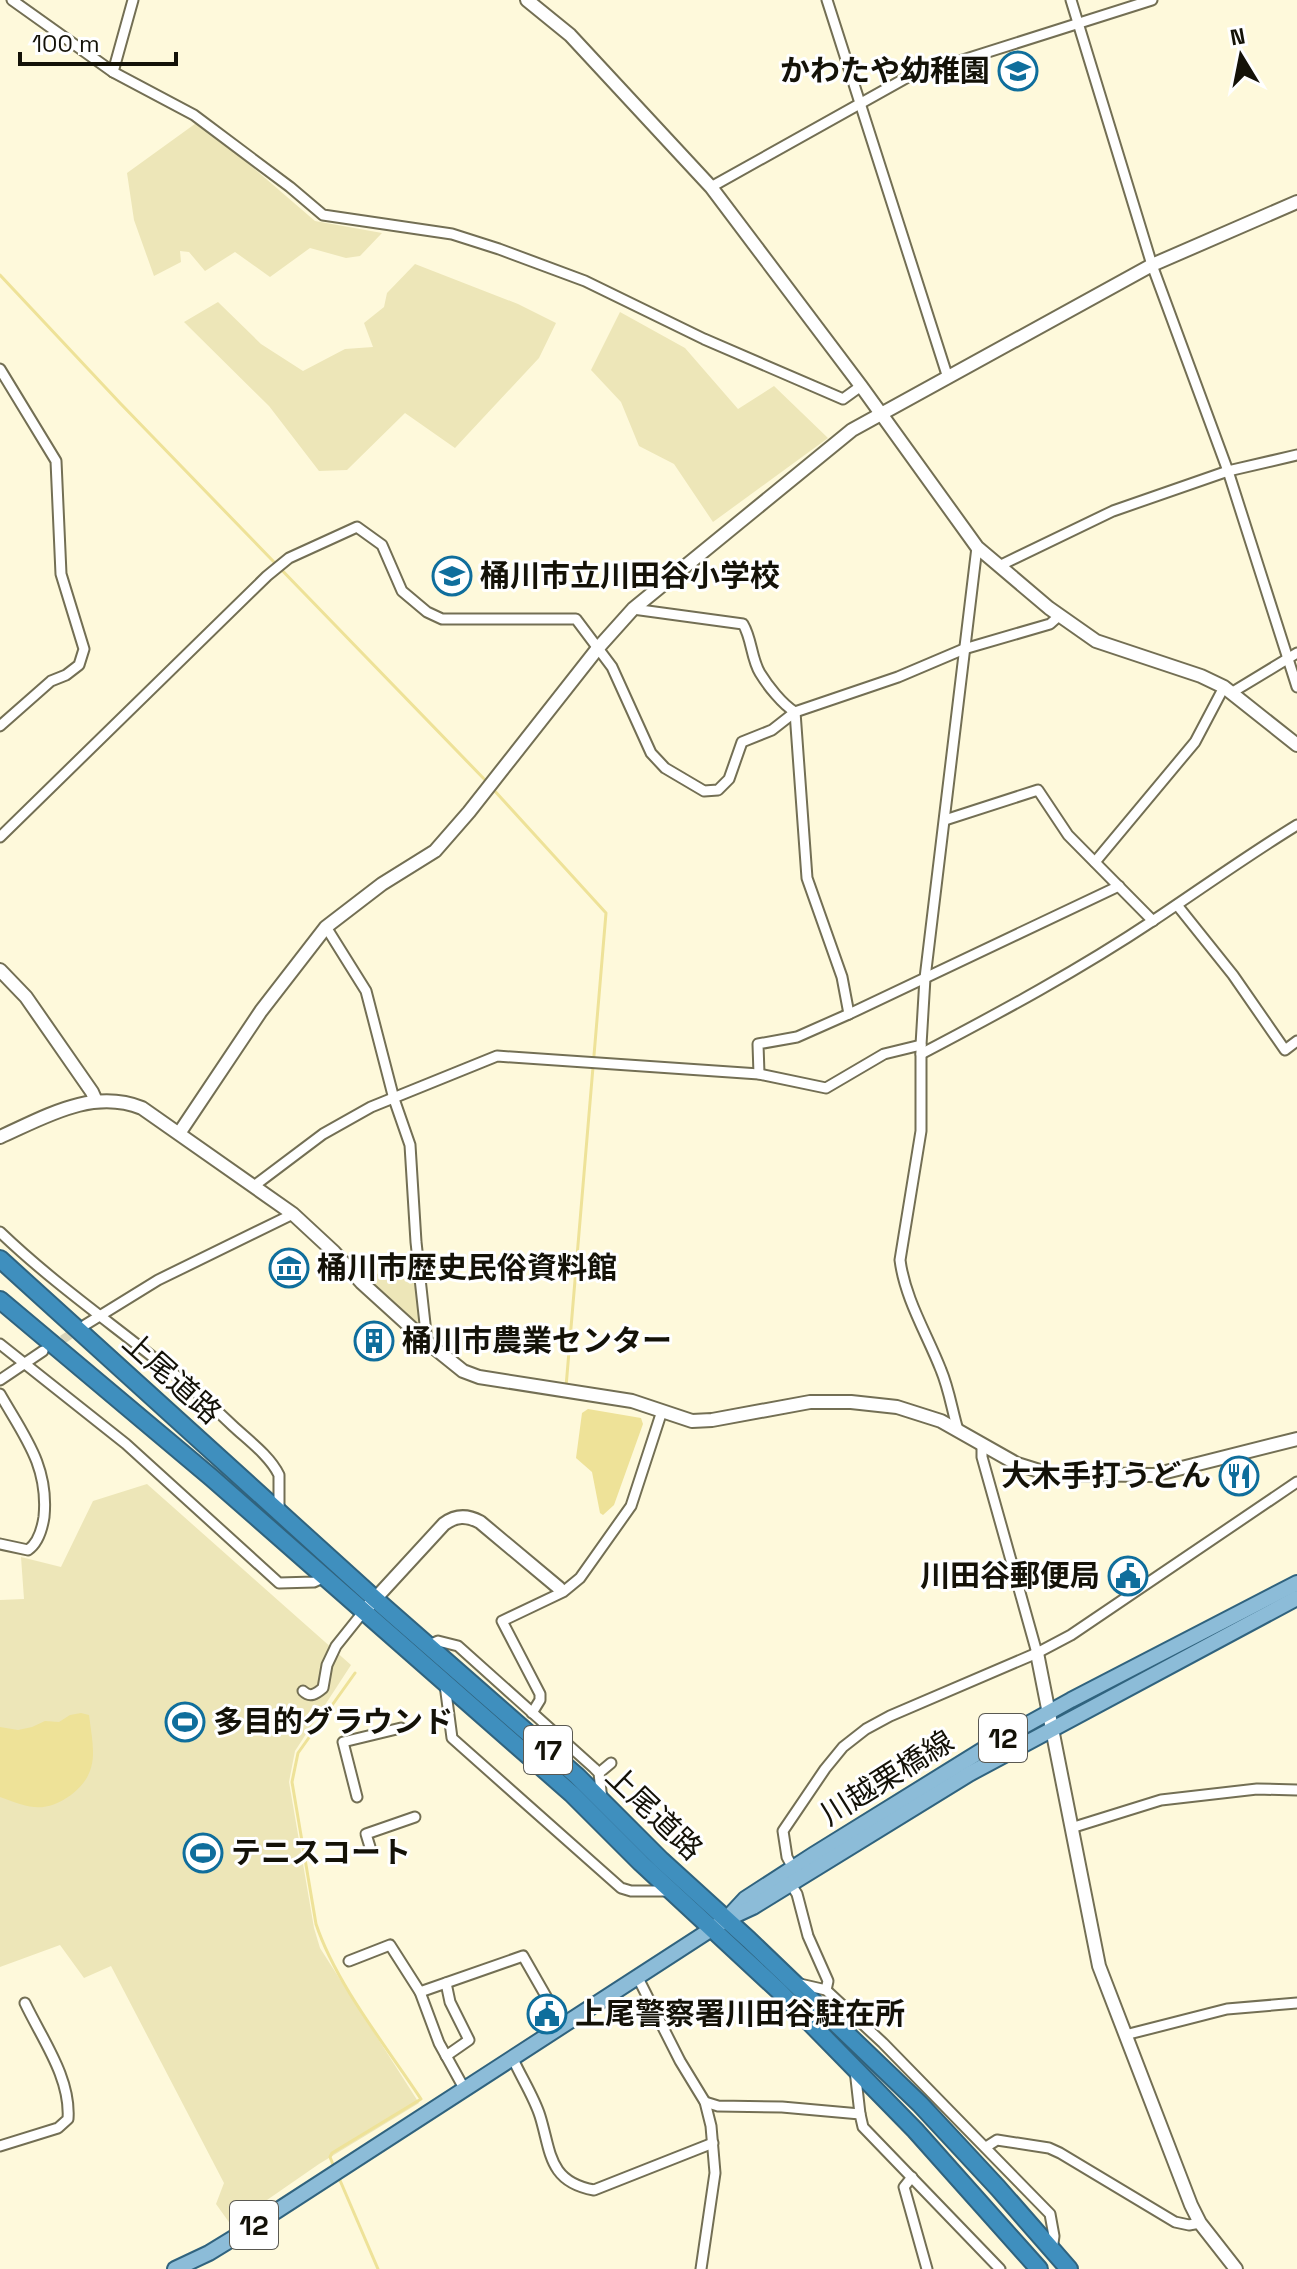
<svg xmlns="http://www.w3.org/2000/svg" width="1297" height="2269" font-family="'Space Grotesk','Noto Sans JP',sans-serif">
<style>
.green{fill:#ede6b8}
.water{fill:#eee298}
.lines{fill:none;stroke-linecap:round;stroke-linejoin:round}
.stream{stroke:#eee298;stroke-width:3}
.street-tunnel{stroke:#dbd6bb;stroke-width:9;stroke-dasharray:9 4.5;stroke-linecap:butt}
.street-casing{stroke:#736f54;stroke-width:13}
.secondary-casing{stroke:#736f54;stroke-width:16}
.primary-casing{stroke:#30637e;stroke-width:18}
.highway-casing{stroke:#30637e;stroke-width:20}
.street{stroke:#fff;stroke-width:9}
.secondary{stroke:#fff;stroke-width:12}
.primary{stroke:#8cbcd8;stroke-width:14}
.highway{stroke:#3f8fbe;stroke-width:16}
.labels{text-anchor:middle;stroke-width:6;stroke-linejoin:round;paint-order:stroke}
.shield{fill:#fff;stroke:#5a5952;stroke-width:2}
.shield-label{font-size:28px;font-weight:bold;fill:#141208}
.poi-label{font-size:30px;font-weight:bold;fill:#141208;stroke:#fff;text-anchor:start}
.street-label{font-size:30px;fill:#141208;stroke:#fff}
</style>
<rect width="100%" height="100%" fill="#fef9db"/>
<!-- green -->
<g class="green">
<polygon points="199,121 315,221 382,233 360,256 346,258 310,248 270,277 235,252 205,271 189,252 180,251 181,262 154,276 134,220 127,173"/>
<polygon points="415,264 518,304 556,323 539,358 455,448 405,413 347,470 319,471 269,406 184,322 218,302 261,344 303,371 345,349 373,347 364,323 384,307 387,293"/>
<polygon points="620,312 685,348 738,409 774,386 828,438 713,522 674,464 639,446 621,402 591,370"/>
<polygon points="399,1267 409,1280 413,1279 422,1322 418,1324 364,1278"/>
<polygon points="147,1484 351,1665 295,1751 289,1782 314,1928 320,1948 419,2103 319,2164 231,2225 216,2204 224,2183 111,1966 84,1978 60,1945 0,1967 0,1600 24,1599 21,1557 61,1567 93,1501"/>
</g>
<!-- water -->
<g class="water">
<polygon points="588,1409 641,1418 643,1424 614,1505 603,1515 600,1513 592,1472 576,1458 582,1413"/>
<path d="M 81,1713 L 89,1715 C 93,1748 101,1772 71,1795 C 44,1814 29,1808 0,1797 L 0,1727 L 18,1730 L 32,1727 L 45,1721 L 59,1722 L 70,1715 Z"/>
</g>
<g class="lines">
<!-- stream -->
<g class="stream">
<polyline points="0,275 120,403 488,783"/>
<polyline points="493,789 606,913 566,1387"/>
<path d="M 334,2167 L 330,2157 L 332,2153 L 421,2099 C 386,2046 336,1984 316,1924 L 292,1782 L 298,1753 L 355,1673"/>
<polyline points="339,2178 378,2269"/>
</g>
<!-- street-tunnel -->
<polyline class="street-tunnel" points="51,1347 79,1329"/>
<!-- street casing -->
<g class="street-casing">
<g id="street">
<polyline points="12,0 113,72 194,115 290,187 323,215 452,234 499,249 585,281 704,339 843,399 861,386"/>
<polyline points="827,0 948,378"/>
<polyline points="1071,0 1152,265 1228,471 1297,687"/>
<polyline points="113,72 133,0"/>
<polyline points="711,187 906,78 1152,0"/>
<polyline points="0,369 56,461 61,574 84,649 79,665 66,675 51,681 0,726"/>
<polyline points="999,566 1113,511 1228,471 1297,455"/>
<path d="M 633,609 L 743,624 C 752,639 751,658 760,673 C 768,686 782,704 795,712 L 807,878 L 842,977 L 849,1014"/>
<polyline points="1231,693 1297,653"/>
<polyline points="945,820 1038,790 1068,835 1153,921"/>
<polyline points="0,837 267,576 289,558 357,527 382,545 402,591 427,612 442,619 576,619 612,667 651,753 665,768 704,791 718,790 729,779 742,742 772,730 795,712 898,677 964,649 1050,624 1059,616"/>
<polyline points="1095,862 1195,742 1224,687"/>
<polyline points="1177,905 1233,975 1285,1050 1297,1041"/>
<polyline points="326,927 366,991 394,1099 410,1145 416,1242 427,1342"/>
<path d="M 921,1054 C 1001,1012 1079,970 1154,920 C 1202,888 1248,855 1297,825"/>
<polyline points="759,1074 758,1044 797,1037 849,1014 1119,886"/>
<polyline points="254,1186 323,1134 371,1107 497,1056 759,1074 826,1088 884,1054 921,1045"/>
<path d="M 0,1232 C 73,1302 160,1355 233,1426 C 248,1440 270,1456 279,1475 L 279,1511"/>
<polyline points="85,1325 158,1280 293,1214"/>
<polyline points="0,1344 126,1444 279,1583 314,1582 325,1577"/>
<polyline points="0,1380 43,1351"/>
<path d="M 0,1394 C 24,1436 49,1466 44,1517 C 42,1530 38,1543 28,1550 L 0,1544"/>
<path d="M 958,1430 C 952,1410 949,1389 941,1370 C 927,1334 905,1299 900,1260 L 921,1131 L 921,1045 L 925,978 L 977,547"/>
<polyline points="982,1445 982,1457 1037,1653"/>
<polyline points="429,1645 438,1641 458,1646 594,1768 599,1773 602,1800"/>
<polyline points="445,1685 452,1738 621,1888 631,1891 669,1891"/>
<path d="M 303,1691 C 310,1698 316,1694 323,1688 L 327,1665 L 336,1646 L 364,1611"/>
<polyline points="532,1713 540,1700 540,1694 502,1621 563,1592 580,1578 631,1506 662,1411"/>
<polyline points="599,1773 611,1763"/>
<polyline points="357,1797 343,1742 401,1728"/>
<polyline points="1071,1828 1161,1800 1257,1789 1297,1790"/>
<polyline points="370,1847 366,1834 415,1817"/>
<polyline points="793,1868 787,1857 783,1831 825,1769 843,1747 866,1729 890,1716 1037,1653 1071,1635 1297,1482"/>
<polyline points="790,1883 797,1894 808,1936 828,1981 826,1990"/>
<polyline points="349,1961 390,1945 420,1992 439,2043 465,2090"/>
<polyline points="638,1978 680,2061 705,2102 711,2126 715,2173 701,2269"/>
<polyline points="446,1983 450,2002 469,2040 446,2056"/>
<polyline points="800,1984 826,1990 883,2043 1050,2214 1054,2236 1052,2250"/>
<polyline points="420,1992 523,1956 563,2026"/>
<polyline points="1125,2035 1227,2009 1297,2003"/>
<path d="M 513,2059 C 521,2077 534,2097 540,2116 C 551,2151 548,2182 594,2190 L 713,2143"/>
<polyline points="855,2070 860,2114"/>
<polyline points="705,2102 718,2106 782,2107 860,2114 863,2127 1000,2269"/>
<path d="M 0,2146 L 58,2128 L 68,2119 C 71,2078 42,2039 25,2003"/>
<polyline points="986,2147 997,2140 1049,2148 1060,2153 1175,2222 1189,2225 1200,2223"/>
<polyline points="912,2177 904,2187 927,2269"/>
</g>
</g>
<!-- secondary casing -->
<g class="secondary-casing">
<g id="secondary">
<polyline points="527,0 570,35 711,187 861,386 977,547 1049,608 1096,641 1201,676 1224,687 1297,745"/>
<polyline points="0,970 26,997 92,1092 96,1101"/>
<polyline points="180,1132 261,1011 326,927 382,884 435,851 469,812 598,648 633,609 852,430 1152,265 1297,202"/>
<path d="M 0,1137 C 45,1117 92,1088 142,1108 L 293,1214 L 334,1252 L 361,1282 L 427,1342 L 463,1371 L 479,1377 L 632,1401 L 692,1421 L 712,1420 L 810,1402 L 851,1402 L 897,1407 L 941,1421 L 1017,1464 L 1049,1474 L 1154,1475 L 1297,1439"/>
<path d="M 364,1611 L 444,1524 C 456,1515 467,1515 480,1522 L 559,1588"/>
<polyline points="1037,1653 1099,1966 1191,2205 1200,2223 1236,2269"/>
</g>
</g>
<!-- primary casing -->
<g class="primary-casing">
<g id="primary">
<polyline points="732,1913 745,1899 813,1855 997,1741 1071,1700 1297,1583"/>
<polyline points="175,2269 209,2253 258,2223 727,1919 753,1907 969,1774 1297,1598"/>
</g>
</g>
<!-- highway casing -->
<g class="highway-casing">
<g id="highway">
<polyline points="0,1259 375,1599 577,1776 661,1860 749,1940 920,2104 998,2188 1069,2269"/>
<polyline points="0,1300 212,1478 572,1794 641,1863 778,1990 915,2130 1039,2269"/>
</g>
</g>
<!-- street -->
<use href="#street" class="street"/>
<!-- secondary -->
<use href="#secondary" class="secondary"/>
<!-- primary -->
<use href="#primary" class="primary"/>
<!-- highway -->
<use href="#highway" class="highway"/>
</g>
<!-- icons -->
<defs>
<g id="school-ring" transform="scale(2)"><circle r="9.5" fill="#fff" stroke="#0f6e9c" stroke-width="1.5"/><path d="M0-5L7-2L0 1L-7-2ZM-4 1L0 2.5L4 1V4Q0 6-4 4Z" fill="#0f6e9c"/></g>
<g id="museum-ring" transform="scale(2)"><circle r="9.5" fill="#fff" stroke="#0f6e9c" stroke-width="1.5"/><path d="M0-6L6-3V-2H-6V-3ZM-5-1h2V3h-2ZM-1-1h2V3h-2ZM3-1h2V3H3ZM-6 4H6V6H-6Z" fill="#0f6e9c"/></g>
<g id="building-ring" transform="scale(2)"><circle r="9.5" fill="#fff" stroke="#0f6e9c" stroke-width="1.5"/><path d="M-4-6H4V6H1V3H-1V6H-4ZM-2.5-4.3h1.7v1.8h-1.7ZM.8-4.3h1.7v1.8H.8ZM-2.5-1h1.7V.8h-1.7ZM.8-1h1.7V.8H.8Z" fill="#0f6e9c"/></g>
<g id="restaurant-ring" transform="scale(2)"><circle r="9.5" fill="#fff" stroke="#0f6e9c" stroke-width="1.5"/><path d="M-5-6h1v4h1v-4h1v4h1v-4h1v5L-1.5 .5V6h-2V.5L-5-1ZM5-6V6H3V1.5H1.5Q1.5-4 5-6Z" fill="#0f6e9c"/></g>
<g id="civic-ring" transform="scale(2)"><circle r="9.5" fill="#fff" stroke="#0f6e9c" stroke-width="1.5"/><path d="M-.6-6.5H3V-4.5H.6V-3L4-1V1h2V6H-6V1h2V-1L-.6-3ZM-1.2 2.5V6h2.4V2.5Z" fill="#0f6e9c"/></g>
<g id="stadium-ring" transform="scale(2)"><circle r="9.5" fill="#fff" stroke="#0f6e9c" stroke-width="1.5"/><path d="M0-5a6.5 5 0 1 0 0 10a6.5 5 0 1 0 0-10ZM-3.5-1.8h7v3.6h-7Z" fill="#0f6e9c"/></g>
</defs>
<g fill-rule="evenodd">
<use href="#school-ring" x="1018" y="71"/>
<use href="#school-ring" x="452" y="576"/>
<use href="#museum-ring" x="289" y="1268"/>
<use href="#building-ring" x="374" y="1341"/>
<use href="#restaurant-ring" x="1239" y="1476"/>
<use href="#civic-ring" x="1128" y="1576"/>
<use href="#stadium-ring" x="185" y="1722"/>
<use href="#stadium-ring" x="203" y="1853"/>
<use href="#civic-ring" x="547" y="2014"/>
</g>
<g class="labels">
<!-- shield labels -->
<g class="shield">
<rect x="979" y="1714" width="48" height="48" rx="6"/>
<rect x="524" y="1726" width="48" height="48" rx="6"/>
<rect x="230" y="2201" width="48" height="48" rx="6"/>
</g>
<g class="shield-label">
<text x="1003" y="1748">12</text>
<text x="548" y="1760">17</text>
<text x="254" y="2235">12</text>
</g>
<!-- poi labels -->
<g class="poi-label">
<text x="990" y="81" text-anchor="end">かわたや幼稚園</text>
<text x="480" y="586">桶川市立川田谷小学校</text>
<text x="317" y="1278">桶川市歴史民俗資料館</text>
<text x="402" y="1351">桶川市農業センター</text>
<text x="1211" y="1486" text-anchor="end">大木手打うどん</text>
<text x="1100" y="1586" text-anchor="end">川田谷郵便局</text>
<text x="213" y="1732">多目的グラウンド</text>
<text x="231" y="1863">テニスコート</text>
<text x="575" y="2024">上尾警察署川田谷駐在所</text>
</g>
<!-- street labels -->
<g class="street-label">
<text transform="translate(172 1378) rotate(42)" y="10">上尾道路</text>
<text transform="translate(887 1778) rotate(-32)" y="10">川越栗橋線</text>
<text transform="translate(654 1813) rotate(44)" y="10">上尾道路</text>
</g>
</g>
<!-- north arrow -->
<g transform="translate(1241 56) rotate(350)" stroke="#ffffff" stroke-width="6" paint-order="stroke">
<path d="M0-6L14 30L0 20L-14 30Z" fill="#141208"/>
<text y="-12" font-size="22" font-weight="bold" text-anchor="middle" fill="#141208">N</text>
</g>
<!-- scale -->
<path d="M20 52v12h156v-12" fill="none" stroke="#141208" stroke-width="4"/>
<text x="32" y="52" font-size="24" fill="#141208" stroke="#ffffff" stroke-width="6" paint-order="stroke">100 m</text>
</svg>
